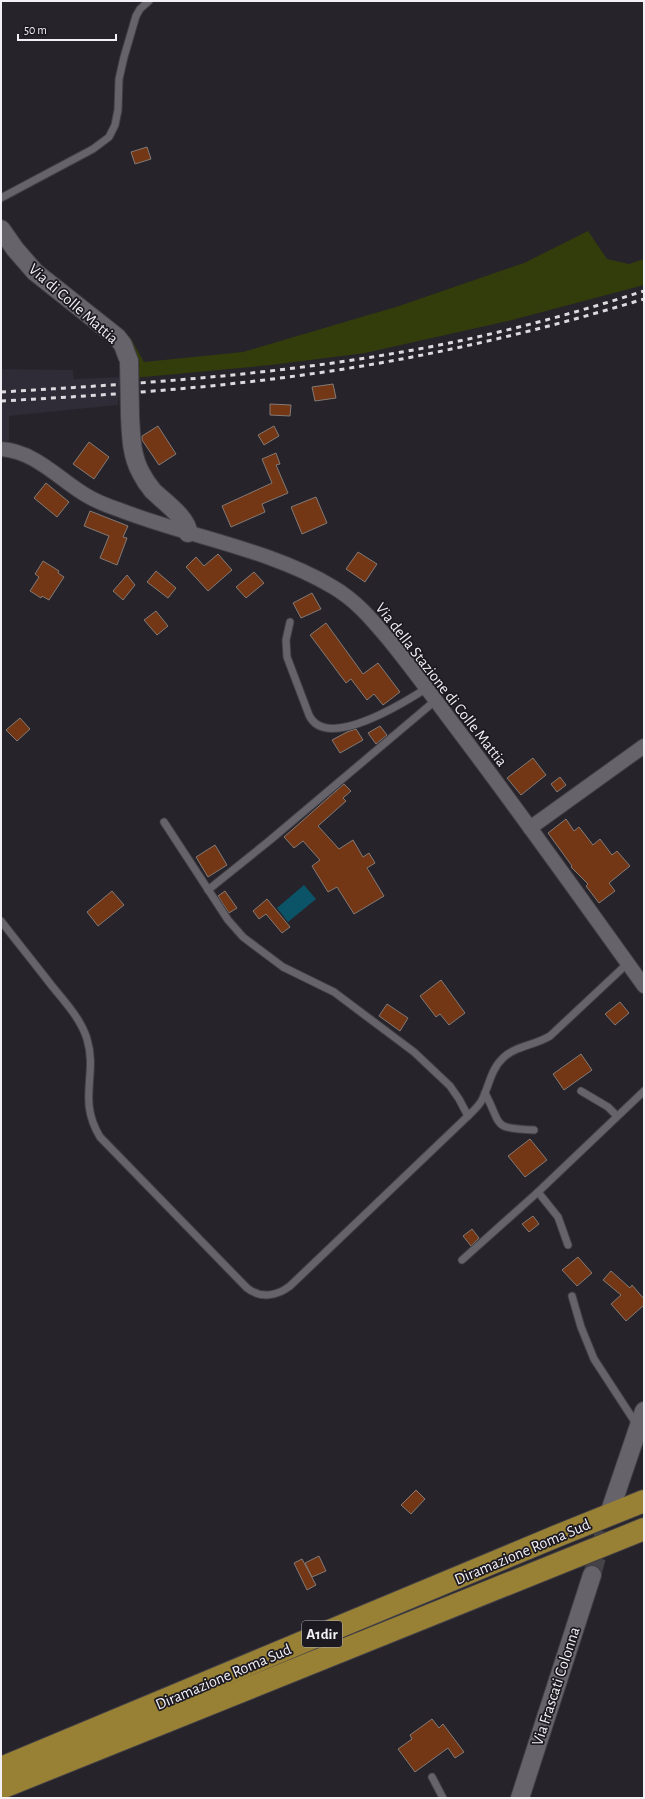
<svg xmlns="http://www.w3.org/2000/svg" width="645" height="1799" font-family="'Alegreya Sans',sans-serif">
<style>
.built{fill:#2f2b37}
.green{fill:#333d0b}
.water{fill:#0b5366}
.building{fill:#733715;stroke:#837a76}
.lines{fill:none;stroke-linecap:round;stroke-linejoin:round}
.tertiary-tunnel{stroke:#454248;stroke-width:18;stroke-dasharray:18 9;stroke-linecap:butt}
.service-casing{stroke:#413f45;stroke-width:9}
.minor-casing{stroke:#413f45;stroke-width:16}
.tertiary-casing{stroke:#413f45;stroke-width:20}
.motorway-casing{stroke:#413f45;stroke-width:24}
.service{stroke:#66636b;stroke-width:7}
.minor{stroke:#66636b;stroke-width:14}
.tertiary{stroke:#66636b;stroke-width:18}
.motorway{stroke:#988035;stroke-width:22}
.rail{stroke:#dcdadf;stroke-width:3;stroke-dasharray:5 5;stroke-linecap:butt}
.tertiary-bridge-casing{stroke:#413f45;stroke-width:20;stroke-linecap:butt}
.tertiary-bridge{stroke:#66636b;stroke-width:18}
.labels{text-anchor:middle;stroke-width:3.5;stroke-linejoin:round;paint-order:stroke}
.shield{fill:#1c1a20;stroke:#b2b0b5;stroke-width:1}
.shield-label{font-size:15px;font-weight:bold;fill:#f2f0f5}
.street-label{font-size:16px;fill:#f2f0f5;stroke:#1c1a20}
</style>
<rect width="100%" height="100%" fill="#26232a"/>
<!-- built -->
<polygon class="built" points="1,369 73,370 74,379 120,377 118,405 9,416 9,441 1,442"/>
<!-- green -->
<polygon class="green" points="588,231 607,259 629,264 644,259 644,285 512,320 365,353 271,365 133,378 129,335 144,362 243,352 399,306 524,263"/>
<!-- water -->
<polygon class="water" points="304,885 316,899 288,922 277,908"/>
<!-- building -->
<g class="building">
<polygon points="147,147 151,159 135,164 131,152"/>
<polygon points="333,384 336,398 315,401 312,387"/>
<polygon points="270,404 291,405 290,416 270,415"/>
<polygon points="158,426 176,454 159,465 142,440 142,436"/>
<polygon points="274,426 279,436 264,445 258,435"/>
<polygon points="89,442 109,457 94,479 73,464"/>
<polygon points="276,453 280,464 276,465 288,493 262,504 265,512 231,527 222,506 272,483 262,459"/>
<polygon points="46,483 69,502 57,517 34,498"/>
<polygon points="316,497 327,523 302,534 291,507"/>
<polygon points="90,511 128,526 123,537 127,538 117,565 100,558 109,536 84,526"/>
<polygon points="358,552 377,564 365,582 346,569"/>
<polygon points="218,554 232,570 208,591 186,567 196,557 204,566"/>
<polygon points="43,561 59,571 58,573 64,577 49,600 42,596 41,598 30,591 39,577 35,574"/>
<polygon points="156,571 176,588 168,598 147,582"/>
<polygon points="254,572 264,583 246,598 236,587"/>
<polygon points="127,575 135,585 123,600 113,591"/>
<polygon points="312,593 321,609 301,618 293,603"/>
<polygon points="156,611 168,626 157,635 144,620"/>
<polygon points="326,623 363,674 378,663 400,692 383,705 374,694 367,700 351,679 346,683 310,635"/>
<polygon points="20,718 30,729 17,741 6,730"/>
<polygon points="380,726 387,735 376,744 368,733"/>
<polygon points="356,729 363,740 340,753 332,740 347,732"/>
<polygon points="533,758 546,775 521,795 507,778"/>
<polygon points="560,777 566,785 557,792 551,784"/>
<polygon points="344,784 351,791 343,798 346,801 318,826 339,849 353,840 363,857 369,853 375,863 367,868 384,896 354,914 337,887 328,892 312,866 320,860 303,841 294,848 284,837"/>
<polygon points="566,819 574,831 579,827 593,845 600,839 612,855 617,851 630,866 609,883 615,891 599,903 586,886 588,884 571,867 572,866 548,833"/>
<polygon points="215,845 227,865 208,877 196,857"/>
<polygon points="112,891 124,905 98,926 87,912"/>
<polygon points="225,891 237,908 229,913 218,896"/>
<polygon points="267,899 290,927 282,933 266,914 259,919 253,911"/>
<polygon points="441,980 465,1013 449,1025 440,1014 436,1017 420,996"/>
<polygon points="620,1002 629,1013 615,1025 605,1014"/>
<polygon points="387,1004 408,1018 400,1031 379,1016"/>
<polygon points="581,1054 592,1070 564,1090 553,1074"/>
<polygon points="530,1139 547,1160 525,1177 508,1156"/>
<polygon points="533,1216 539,1224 529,1232 522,1224"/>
<polygon points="472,1229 479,1238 471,1246 463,1236"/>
<polygon points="578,1257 592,1273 577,1286 562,1270"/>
<polygon points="611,1271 630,1288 632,1285 644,1299 644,1305 626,1321 611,1304 621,1295 603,1280"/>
<polygon points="416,1490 425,1499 411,1514 401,1505"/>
<polygon points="319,1556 326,1571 312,1577 305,1563"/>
<polygon points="302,1559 316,1585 307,1590 294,1563"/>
<polygon points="432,1719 439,1728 443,1724 464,1752 455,1758 448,1748 415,1772 398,1749 412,1739 410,1735"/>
</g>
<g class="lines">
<!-- tertiary-tunnel -->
<polyline class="tertiary-tunnel" points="592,1575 610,1511"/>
<!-- service casing -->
<g class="service-casing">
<g id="service">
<polyline points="1,198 93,149 109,137 115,125 118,110 119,79 124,57 136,16 140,9 149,1"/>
<path d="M 290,622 L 286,640 L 287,657 L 309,715 C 326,752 405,702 427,688"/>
<path d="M 164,822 L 228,920 L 243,937 L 283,967 L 334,992 L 414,1052 L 450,1086 L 459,1099 L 468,1116 C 473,1111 479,1106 482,1100 C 489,1086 491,1069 503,1058 C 515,1046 536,1045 550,1036 L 628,963"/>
<polyline points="208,890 269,841 436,700"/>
<path d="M 1,921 C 18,943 35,964 52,986 C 65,1002 81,1019 87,1039 C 98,1075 77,1099 100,1137 L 247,1288 C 261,1299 277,1296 290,1286 L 468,1116"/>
<polyline points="581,1091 608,1107 617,1116"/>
<path d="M 485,1093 C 503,1127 491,1128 534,1130"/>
<polyline points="538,1192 558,1217 568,1245"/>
<polyline points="462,1260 538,1192 644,1091"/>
<polyline points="572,1296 581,1327 594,1359 637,1425"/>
<polyline points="432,1777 443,1798"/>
</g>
</g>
<!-- minor casing -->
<g class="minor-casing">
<g id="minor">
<path d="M 1,449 C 34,451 58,478 84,494 C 95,501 108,506 120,510 C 189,537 270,549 333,587 C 357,601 373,621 390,641 C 411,667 431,694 451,721 C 517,808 580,897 644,986"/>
<polyline points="530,828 644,746"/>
</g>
</g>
<!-- tertiary casing -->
<g class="tertiary-casing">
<g id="tertiary">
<polyline points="1,229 15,249 35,272 117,337 123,345 129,361"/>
<path d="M 130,415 C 131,435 131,455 141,473 C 144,479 148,485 153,491 C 162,500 189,519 188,533"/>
<polyline points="610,1511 644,1411"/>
<polyline points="520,1798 592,1575"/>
</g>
</g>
<!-- motorway casing -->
<g class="motorway-casing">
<g id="motorway">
<polyline points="1,1768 557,1536 644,1501"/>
<polyline points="1,1788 644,1529"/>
</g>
</g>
<!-- service -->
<use href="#service" class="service"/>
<!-- minor -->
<use href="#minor" class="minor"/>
<!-- tertiary -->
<use href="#tertiary" class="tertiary"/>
<!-- motorway -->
<use href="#motorway" class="motorway"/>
<!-- rail -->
<g class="rail">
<path d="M 1,392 C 133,384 265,376 396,353 C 480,339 563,317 644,291"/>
<path d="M 1,401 C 109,395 217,388 324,372 C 433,356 539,331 644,299"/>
</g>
<!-- tertiary-bridge casing -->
<g class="tertiary-bridge-casing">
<polyline id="tertiary-bridge" points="129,361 130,415"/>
</g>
<!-- tertiary-bridge -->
<use href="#tertiary-bridge" class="tertiary-bridge"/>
</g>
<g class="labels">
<!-- shield labels -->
<rect class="shield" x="302" y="1621" width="40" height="26" rx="3"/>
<g class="shield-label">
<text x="322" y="1639">A1dir</text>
</g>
<!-- street labels -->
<g class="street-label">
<text transform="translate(74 303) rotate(41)" y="6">Via di Colle Mattia</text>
<text transform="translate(442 684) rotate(52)" y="6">Via della Stazione di Colle Mattia</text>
<text transform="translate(522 1551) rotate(-23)" y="6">Diramazione Roma Sud</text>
<text transform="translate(223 1676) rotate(-23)" y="6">Diramazione Roma Sud</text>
<text transform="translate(555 1686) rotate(-72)" y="6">Via Frascati Colonna</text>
</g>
</g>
<!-- border -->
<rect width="645" height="1799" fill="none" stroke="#f2f0f5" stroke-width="4"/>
<!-- scale -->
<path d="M18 34v6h98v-6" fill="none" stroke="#f2f0f5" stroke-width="2"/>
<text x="24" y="34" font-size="12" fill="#f2f0f5" stroke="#1c1a20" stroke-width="3" paint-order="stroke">50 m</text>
</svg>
